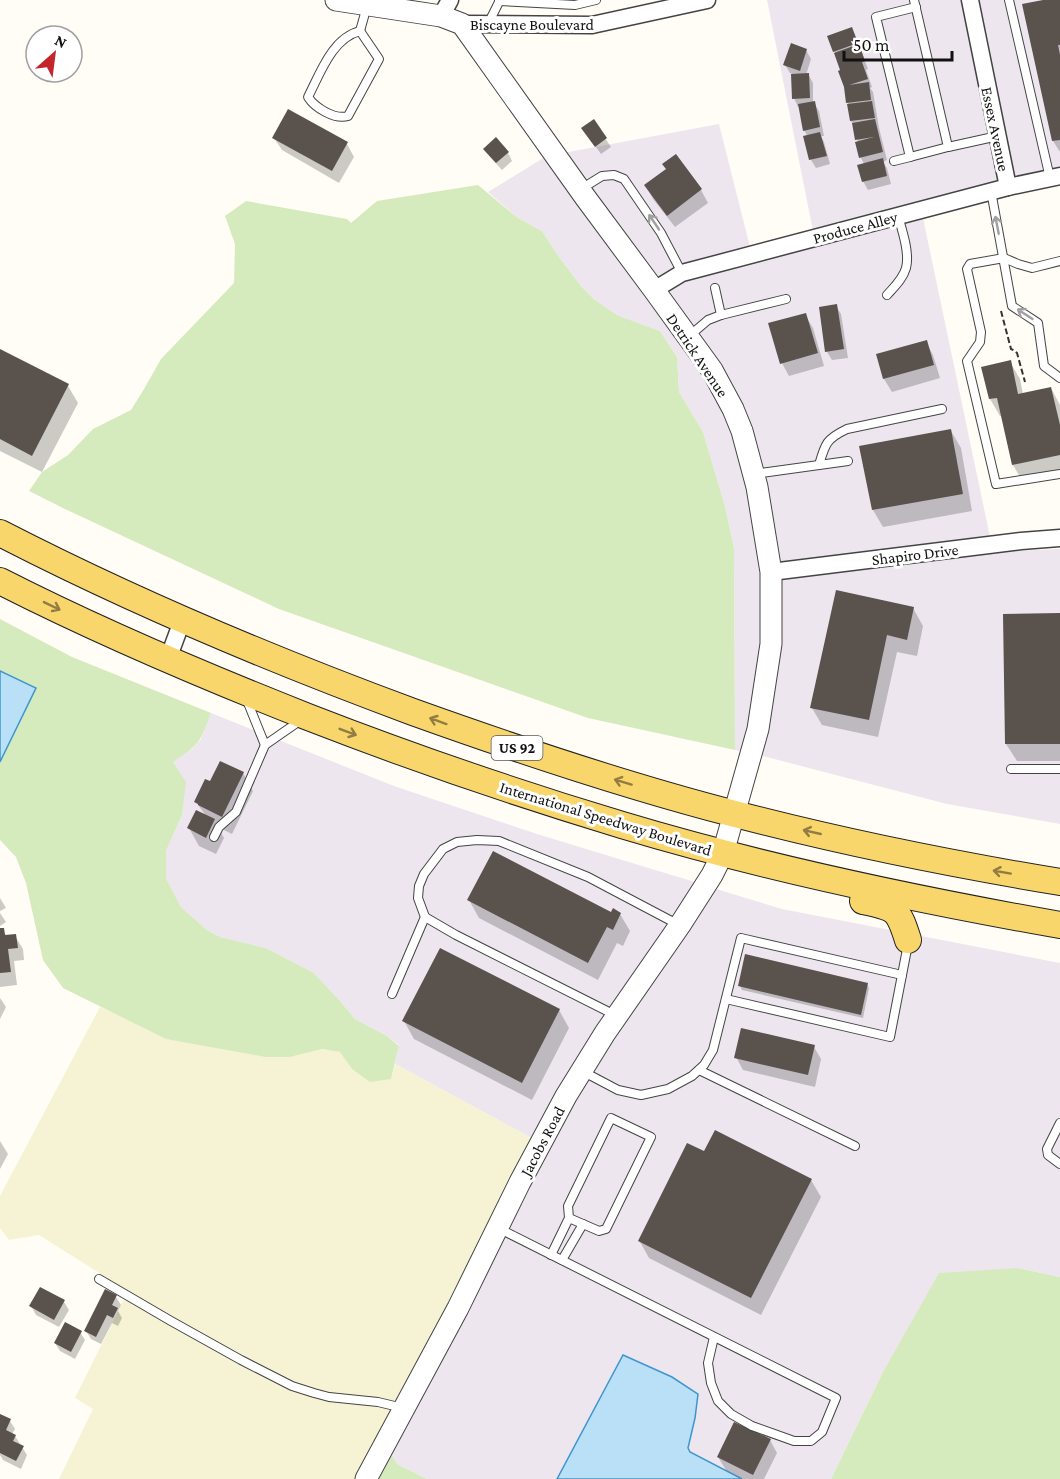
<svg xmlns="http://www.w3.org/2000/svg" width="1060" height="1479" font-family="'Crimson Pro',serif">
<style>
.industrial{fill:#eee6ef}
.farmland{fill:#f6f3d4}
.green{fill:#d5ebbd}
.water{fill:#b9e0f7;stroke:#3f96cf;stroke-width:1.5}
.shadow{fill:#0003}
.building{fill:#5a524d}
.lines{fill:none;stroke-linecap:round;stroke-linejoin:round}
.service-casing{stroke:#444;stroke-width:10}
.minor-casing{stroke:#444;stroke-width:19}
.tertiary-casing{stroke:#444;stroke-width:23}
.primary-casing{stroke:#222;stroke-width:28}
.path{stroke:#333;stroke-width:2;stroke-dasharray:6 3;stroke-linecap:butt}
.service{stroke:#fff;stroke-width:8}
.minor{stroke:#fff;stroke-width:16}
.tertiary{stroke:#fff;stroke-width:21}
.primary{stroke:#f9d66b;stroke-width:26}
.oneway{stroke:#a0a0a0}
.oneway2{stroke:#917d42}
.labels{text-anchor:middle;stroke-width:6;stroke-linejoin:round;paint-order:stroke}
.shield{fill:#fff;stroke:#585858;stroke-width:1.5}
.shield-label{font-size:15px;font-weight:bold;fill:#111}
.street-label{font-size:16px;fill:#111;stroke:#fff}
</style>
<rect width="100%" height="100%" fill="#fffdf5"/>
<!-- industrial -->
<g class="industrial">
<polygon points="767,0 962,0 999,181 813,231"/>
<polygon points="978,0 1060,0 1060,168 1015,177"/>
<polygon points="719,124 750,247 657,280 563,153"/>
<polygon points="545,157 705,375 726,413 750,489 764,573 763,644 745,752 735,750 734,548 725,506 703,432 679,392 677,357 660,331 617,315 595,300 581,286 559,257 542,231 518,218 488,192"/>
<polygon points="923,218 990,537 777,563 765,484 665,292 684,281"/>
<polygon points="1060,549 1060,824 947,804 759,755 779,579 1013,551"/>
<polygon points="211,713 394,786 537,834 698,883 535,1140 395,1064 399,1045 387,1036 355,1019 340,1001 314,973 266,948 220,937 207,930 181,907 166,878 166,851 182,815 185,782 172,762 193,748 201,739"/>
<polygon points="713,888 782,909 1060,963 1060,1277 1018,1268 882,1374 831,1479 742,1479 690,1452 688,1448 695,1418 698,1394 623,1356 557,1479 427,1479 397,1464 390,1452 572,1100"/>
</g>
<!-- farmland -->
<polygon class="farmland" points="100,1007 134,1022 166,1039 290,1057 322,1049 341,1052 352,1069 391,1079 395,1064 535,1140 358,1479 59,1479 93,1409 75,1398 128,1291 39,1235 9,1240 0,1228 0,1196"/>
<!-- green -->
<g class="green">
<polygon points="478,185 518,218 542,231 559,257 581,286 595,300 617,315 660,331 677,357 679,392 703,432 725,506 734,548 735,750 588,718 279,609 65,509 29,491 42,472 68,455 93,429 131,410 144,389 161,359 234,283 235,244 225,216 246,201 347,219 351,223 377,201"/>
<path d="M 0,619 L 72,657 L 211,713 C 200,743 200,744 173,762 L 186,782 L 182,815 L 166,851 L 166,878 L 181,907 L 207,930 L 220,937 L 266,948 L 314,973 L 340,1001 L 355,1019 L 387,1036 L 399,1046 L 391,1079 L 370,1082 L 352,1069 L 340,1052 L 322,1049 L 290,1057 L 266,1057 L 166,1039 L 63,988 L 43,960 L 26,883 L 16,857 L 0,840 Z"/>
<polygon points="1018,1268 1060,1277 1060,1479 831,1479 882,1374 939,1273"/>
<polygon points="390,1452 397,1464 427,1479 376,1479"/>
</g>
<!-- water -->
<g class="water">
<polygon points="0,671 36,688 0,762"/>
<polygon points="623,1355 672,1377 698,1394 695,1418 688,1448 690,1452 742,1479 557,1479"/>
</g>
<!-- shadow -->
<g class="shadow">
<polygon points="1050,0 1060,0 1060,152 1053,141"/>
<polygon points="856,37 868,69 866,70 872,87 870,88 873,92 879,128 887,160 883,162 887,168 891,184 868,190 863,181 864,164 861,158 857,143 858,142 854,126 851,121 842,71 834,51"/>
<polygon points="806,50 811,59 806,75 808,74 813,83 813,102 819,111 824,136 821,136 824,142 830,164 816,168 811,160 805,137 808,137 804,130 800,107 798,107 794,98 793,74 790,73 785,65"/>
<polygon points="593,121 611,147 601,154 588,136"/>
<polygon points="274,138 347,144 354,157 339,183 282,150"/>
<polygon points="485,149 508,153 512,161 502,170 490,157"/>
<polygon points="676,156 701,190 708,203 675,227 653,199 646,186 667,170"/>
<polygon points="836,306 841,314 848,358 832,360 827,352"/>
<polygon points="805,315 813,328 824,366 789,376 782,363"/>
<polygon points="926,342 933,355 940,378 892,392 884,379 877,355"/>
<polygon points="0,351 68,386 78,403 42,472 0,451"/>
<polygon points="1010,362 1020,379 1023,394 1051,388 1060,405 1060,474 1023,482 1013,465 1002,416 1000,416 990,399 983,368"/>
<polygon points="951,431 961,448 972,511 883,527 873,510"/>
<polygon points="913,608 923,626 917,656 897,652 878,737 822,725 812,708"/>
<polygon points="1060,614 1060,761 1017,761 1006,744"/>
<polygon points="243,773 253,791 232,834 218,827 224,838 216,854 199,846 189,828 206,816 196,802 211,783"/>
<polygon points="0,898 6,908 0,911"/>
<polygon points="469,900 612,914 620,914 630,931 623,946 617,943 598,980 479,918"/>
<polygon points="0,913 6,922 0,926"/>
<polygon points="0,930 3,930 7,937 15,936 23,949 24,960 14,961 17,985 0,987"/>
<polygon points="867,984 869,988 863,1018 742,990 740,986"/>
<polygon points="0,998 6,1007 0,1019"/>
<polygon points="559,1010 569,1028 532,1100 414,1039 404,1021"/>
<polygon points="814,1047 821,1059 815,1087 743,1070 736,1057"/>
<polygon points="0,1141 8,1154 0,1169"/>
<polygon points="811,1180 821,1197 761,1315 649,1258 639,1240"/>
<polygon points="116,1297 121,1305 118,1311 122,1318 118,1326 112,1323 101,1344 91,1339 86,1331"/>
<polygon points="64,1302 69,1310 59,1327 36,1315 31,1306"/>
<polygon points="80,1332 85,1340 75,1359 60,1351 55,1343"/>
<polygon points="0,1416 10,1421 15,1429 12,1434 15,1436 27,1455 21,1469 3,1460 0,1455"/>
<polygon points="770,1440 777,1453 764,1479 743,1479 726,1470 718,1457"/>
</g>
<!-- building -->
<g class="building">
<polygon points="1043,0 1060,0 1060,45 1058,45 1060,55 1060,140 1052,141 1022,4"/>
<polygon points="852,27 858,43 833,52 827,36"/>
<polygon points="791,43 807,49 800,71 783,65"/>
<polygon points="859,44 865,61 862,62 868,79 849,85 869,82 871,100 846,103 844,87 838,71 840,70 834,53"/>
<polygon points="809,73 810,98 792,99 791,74"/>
<polygon points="815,101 820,127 803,131 798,104"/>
<polygon points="872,101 875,118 850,121 847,104"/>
<polygon points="288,109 348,142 332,171 272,138"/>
<polygon points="594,119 607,138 595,147 581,128"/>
<polygon points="875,119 883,152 859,158 855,142 874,137 855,140 852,123"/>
<polygon points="820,132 827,156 809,160 803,136"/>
<polygon points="496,137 509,152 496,163 483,149"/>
<polygon points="676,154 702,189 667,216 644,185 666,169 662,164"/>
<polygon points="883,158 887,176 862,182 857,165"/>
<polygon points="837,304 844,349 825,352 819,307"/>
<polygon points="806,313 818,353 780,364 768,323"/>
<polygon points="927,340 934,365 883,379 876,354"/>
<polygon points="0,349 69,384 32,456 0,439"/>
<polygon points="1011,360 1018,394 1051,387 1060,425 1060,455 1012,465 997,398 989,399 981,367"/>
<polygon points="951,429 963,494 872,510 859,446"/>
<polygon points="836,590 914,607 907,640 887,635 869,720 810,708"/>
<polygon points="1060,613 1060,744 1005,744 1003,614"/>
<polygon points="220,761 244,772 222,817 198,805 198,804 194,802 205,779 210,781"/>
<polygon points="196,810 215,819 206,838 187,828"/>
<polygon points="493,851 611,912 613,908 621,913 613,930 607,927 588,963 467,900"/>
<polygon points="0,928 4,928 5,935 16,934 18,948 8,949 11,972 0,973"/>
<polygon points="440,948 560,1009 522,1083 402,1021"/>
<polygon points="745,954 868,983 861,1015 738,986"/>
<polygon points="741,1028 815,1045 808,1075 734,1058"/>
<polygon points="715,1130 812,1179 751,1298 638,1241 687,1143 704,1151"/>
<polygon points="40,1287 65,1300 54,1320 29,1306"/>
<polygon points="105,1289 117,1295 112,1305 118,1308 113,1318 107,1315 96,1337 84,1331"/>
<polygon points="65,1322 82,1331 71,1352 54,1343"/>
<polygon points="0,1414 11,1419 6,1430 16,1435 13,1441 24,1446 16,1461 0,1453"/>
<polygon points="734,1422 771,1439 753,1475 717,1457"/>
</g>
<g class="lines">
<!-- service casing -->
<g class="service-casing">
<g id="service">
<polyline points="914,0 948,147 998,136"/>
<polyline points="1009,0 1050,178"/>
<polyline points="499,1 575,5 596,0"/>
<polyline points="916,7 876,17 910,157 948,147"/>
<polyline points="488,24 500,0"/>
<path d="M 360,31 L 379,59 L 348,116 C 335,120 315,108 308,97 C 320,74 332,38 360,31 Z"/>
<polyline points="360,31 367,6"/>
<polyline points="894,161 910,157"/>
<polyline points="581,189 602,176 614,175 624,179 661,233 682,273"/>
<polyline points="991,191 1012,306 1038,323 1044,366 1060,378"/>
<polyline points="1060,261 1032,268 1018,264 1004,258 970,264 967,269 981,332 980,342 967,361 996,484 1060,474"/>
<polyline points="715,288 721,315"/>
<path d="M 887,295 C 894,287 903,279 906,268 C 910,253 902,230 898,216"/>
<polyline points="688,337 708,320 721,315 786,299"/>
<path d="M 819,465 C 825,444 826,439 847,429 L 942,409"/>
<polyline points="754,474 848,461"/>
<polyline points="246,698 265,745 301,720"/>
<polyline points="1011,769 1060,769"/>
<polyline points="214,837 219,827 236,812 265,745"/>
<polyline points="392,994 425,917"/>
<polyline points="726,999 890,1037 908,944"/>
<polyline points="615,1015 456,935 425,917 418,898 419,886 424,874 443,849 457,842 477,840 499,841 588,877 679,925"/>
<polyline points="699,1070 855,1146"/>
<polyline points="582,1071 618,1090 641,1095 668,1089 692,1076 704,1065 713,1050 741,938 902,975"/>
<polyline points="1060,1123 1047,1149 1048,1155 1060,1164"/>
<polyline points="498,1228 836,1398 822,1432 811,1441 794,1441 752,1426 731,1414 718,1401 711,1383 708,1363 714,1337"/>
<polyline points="551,1255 569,1218 568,1206 611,1118 651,1137 606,1229 599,1231 569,1218"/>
<polyline points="562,1260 583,1224"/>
<polyline points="99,1279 171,1321 241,1360 292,1386 314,1393 329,1397 378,1402 403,1408"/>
</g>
</g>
<!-- minor casing -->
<g class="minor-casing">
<g id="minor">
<polyline points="970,0 1008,187"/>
<polyline points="441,16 450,0"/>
<polyline points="462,24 592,25 707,0"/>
<polyline points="654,290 682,273 1008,187 1060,176"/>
<polyline points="771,572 1021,541 1060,538"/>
<polyline points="168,659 182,621"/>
</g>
</g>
<!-- tertiary casing -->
<g class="tertiary-casing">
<polyline id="tertiary" points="336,0 441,16 462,24 585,197 654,290 712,370 733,409 742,431 757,487 771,572 771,644 758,729 723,853 712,875 680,925 605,1033 566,1096 520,1182 458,1308 366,1479"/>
</g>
<!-- primary casing -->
<g class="primary-casing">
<g id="primary">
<path d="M 0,533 C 134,602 272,660 413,712 C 519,750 626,786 735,814 C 842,842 951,864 1060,882"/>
<path d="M 0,581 C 100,632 204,676 308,717 C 411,757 516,793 622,825 C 765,868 913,899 1060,925"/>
<path d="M 863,901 C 896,908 898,908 908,940"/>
</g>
</g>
<!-- path -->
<polyline class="path" points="1001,311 1011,349 1015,351 1017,353 1025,382"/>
<!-- service -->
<use href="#service" class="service"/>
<!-- minor -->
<use href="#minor" class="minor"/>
<!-- tertiary -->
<use href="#tertiary" class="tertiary"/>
<!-- primary -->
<use href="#primary" class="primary"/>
</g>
<!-- one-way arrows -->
<defs><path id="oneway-shaft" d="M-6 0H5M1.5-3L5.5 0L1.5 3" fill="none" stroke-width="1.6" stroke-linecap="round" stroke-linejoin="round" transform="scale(1.5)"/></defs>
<g class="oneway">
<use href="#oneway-shaft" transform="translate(654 222) rotate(-124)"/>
<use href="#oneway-shaft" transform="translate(997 225) rotate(-101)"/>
<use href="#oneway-shaft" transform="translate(1025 314) rotate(-147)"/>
</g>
<g class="oneway2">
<use href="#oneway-shaft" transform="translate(52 606) rotate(26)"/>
<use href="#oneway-shaft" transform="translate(438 721) rotate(-160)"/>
<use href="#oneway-shaft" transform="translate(348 732) rotate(21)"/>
<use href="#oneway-shaft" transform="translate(623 782) rotate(-163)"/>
<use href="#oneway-shaft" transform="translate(812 832) rotate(-167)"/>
<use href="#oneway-shaft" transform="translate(1002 872) rotate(-170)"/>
</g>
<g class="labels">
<!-- shield labels -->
<rect class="shield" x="491.5" y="736" width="51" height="24" rx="4.5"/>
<g class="shield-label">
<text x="517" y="753">US 92</text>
</g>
<!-- street labels -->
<g class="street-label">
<text x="532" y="30">Biscayne Boulevard</text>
<text transform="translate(996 129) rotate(78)" y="6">Essex Avenue</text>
<text transform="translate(855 227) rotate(-15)" y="6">Produce Alley</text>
<text transform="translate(698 355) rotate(56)" y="6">Detrick Avenue</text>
<text transform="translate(915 554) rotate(-7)" y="6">Shapiro Drive</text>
<text transform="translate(606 818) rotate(17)" y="6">International Speedway Boulevard</text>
<text transform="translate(542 1141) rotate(-62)" y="6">Jacobs Road</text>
</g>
</g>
<!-- north arrow -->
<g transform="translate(54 54) rotate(28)"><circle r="28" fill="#ffffff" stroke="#a0a0a0" stroke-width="1.5"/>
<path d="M0-4.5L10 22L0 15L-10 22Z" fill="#c4262e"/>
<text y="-9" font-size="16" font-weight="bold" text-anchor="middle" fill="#111111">N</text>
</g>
<!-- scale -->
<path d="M844 51v9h108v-9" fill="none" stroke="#111111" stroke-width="3"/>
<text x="853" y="51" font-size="18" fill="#111111" stroke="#ffffff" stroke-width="4.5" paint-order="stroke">50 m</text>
</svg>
